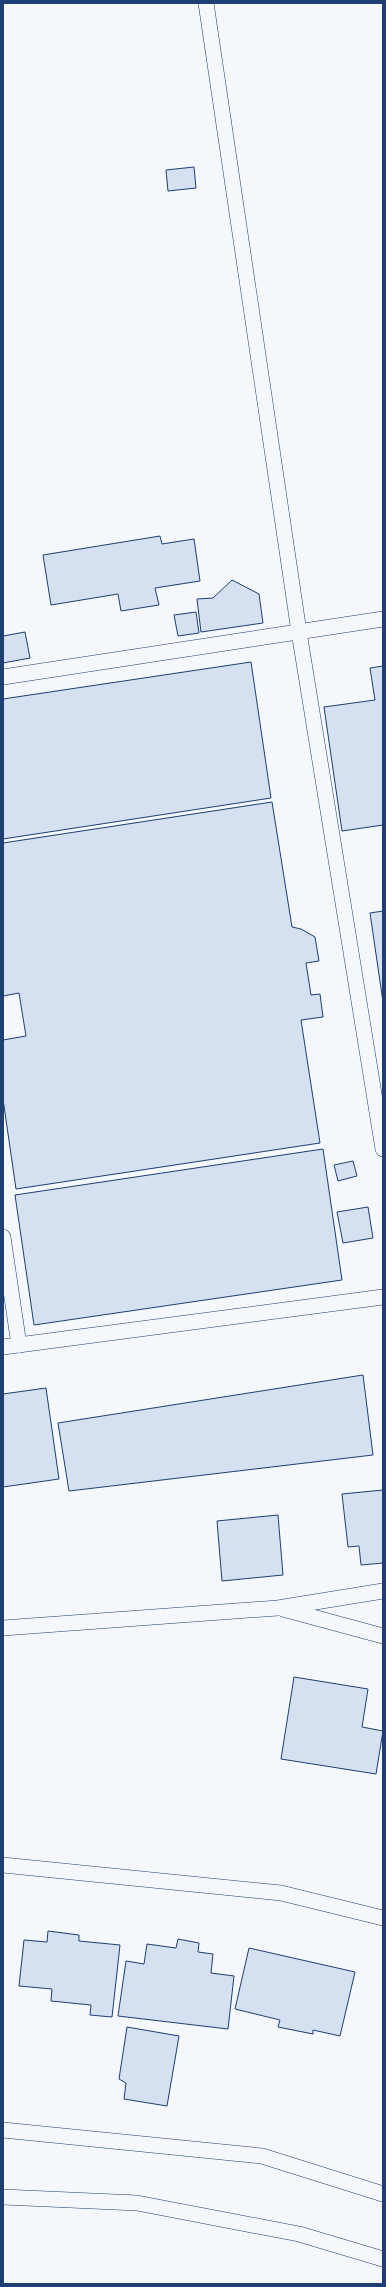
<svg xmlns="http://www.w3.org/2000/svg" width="386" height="2287" font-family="Figtree,sans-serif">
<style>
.building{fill:#d5e0f0;stroke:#1d3f73}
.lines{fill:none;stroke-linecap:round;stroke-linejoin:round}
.service-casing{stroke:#1d3f73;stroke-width:16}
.service{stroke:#f4f7fb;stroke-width:15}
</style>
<rect width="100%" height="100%" fill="#f4f7fb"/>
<!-- building -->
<g class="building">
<polygon points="194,167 196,188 168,191 166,170"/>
<polygon points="160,536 162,544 194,539 200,581 155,588 159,605 121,611 118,594 51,605 43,555"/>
<polygon points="232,580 259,594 263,623 201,632 197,599 213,598"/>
<polygon points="196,612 199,633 178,636 174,615"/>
<polygon points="25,632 30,658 3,663 3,636"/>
<polygon points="251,662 271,798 3,839 3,699"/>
<polygon points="383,666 383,825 342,831 324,707 375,700 370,668"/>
<polygon points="272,802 292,927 301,929 315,937 319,961 306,963 311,995 320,994 323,1017 301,1020 320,1143 16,1189 3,1099 3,1040 26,1036 19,993 3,996 3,843"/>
<polygon points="383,911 383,1002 370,913"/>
<polygon points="323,1149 342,1280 34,1325 15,1195"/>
<polygon points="353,1161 357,1176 338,1181 334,1165"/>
<polygon points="368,1207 373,1238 343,1243 337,1212"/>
<polygon points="363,1375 373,1455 69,1491 58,1423"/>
<polygon points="46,1388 59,1479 3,1487 3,1394"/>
<polygon points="383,1490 383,1563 361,1565 359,1546 348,1547 342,1494"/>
<polygon points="278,1515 283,1575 222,1581 217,1521"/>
<polygon points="294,1677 368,1689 362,1727 383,1731 376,1774 281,1759"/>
<polygon points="48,1931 79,1935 79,1941 120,1945 112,2017 90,2015 91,2005 51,2001 52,1989 19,1986 24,1940 47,1942"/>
<polygon points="178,1939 199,1943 198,1952 213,1954 211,1973 234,1976 228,2029 118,2016 126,1961 144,1964 147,1944 176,1948"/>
<polygon points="249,1948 355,1972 340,2036 313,2030 313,2034 278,2027 280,2020 235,2009"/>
<polygon points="127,2027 179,2036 167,2106 124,2099 126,2083 119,2079"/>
</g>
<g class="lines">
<!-- service casing -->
<g class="service-casing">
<g id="service">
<polyline points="206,3 299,632 383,1149"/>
<polyline points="3,677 383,619"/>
<polyline points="3,1237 19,1345"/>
<polyline points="3,1347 383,1297"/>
<polyline points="283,1609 383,1636"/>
<polyline points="3,1628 278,1608 383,1591"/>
<polyline points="3,1865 281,1893 383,1918"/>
<polyline points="3,2130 262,2156 383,2194"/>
<polyline points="3,2197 137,2203 299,2234 383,2259"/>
</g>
</g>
<!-- service -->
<use href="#service" class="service"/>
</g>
<!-- border -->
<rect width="386" height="2287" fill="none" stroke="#1d3f73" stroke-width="8"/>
</svg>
